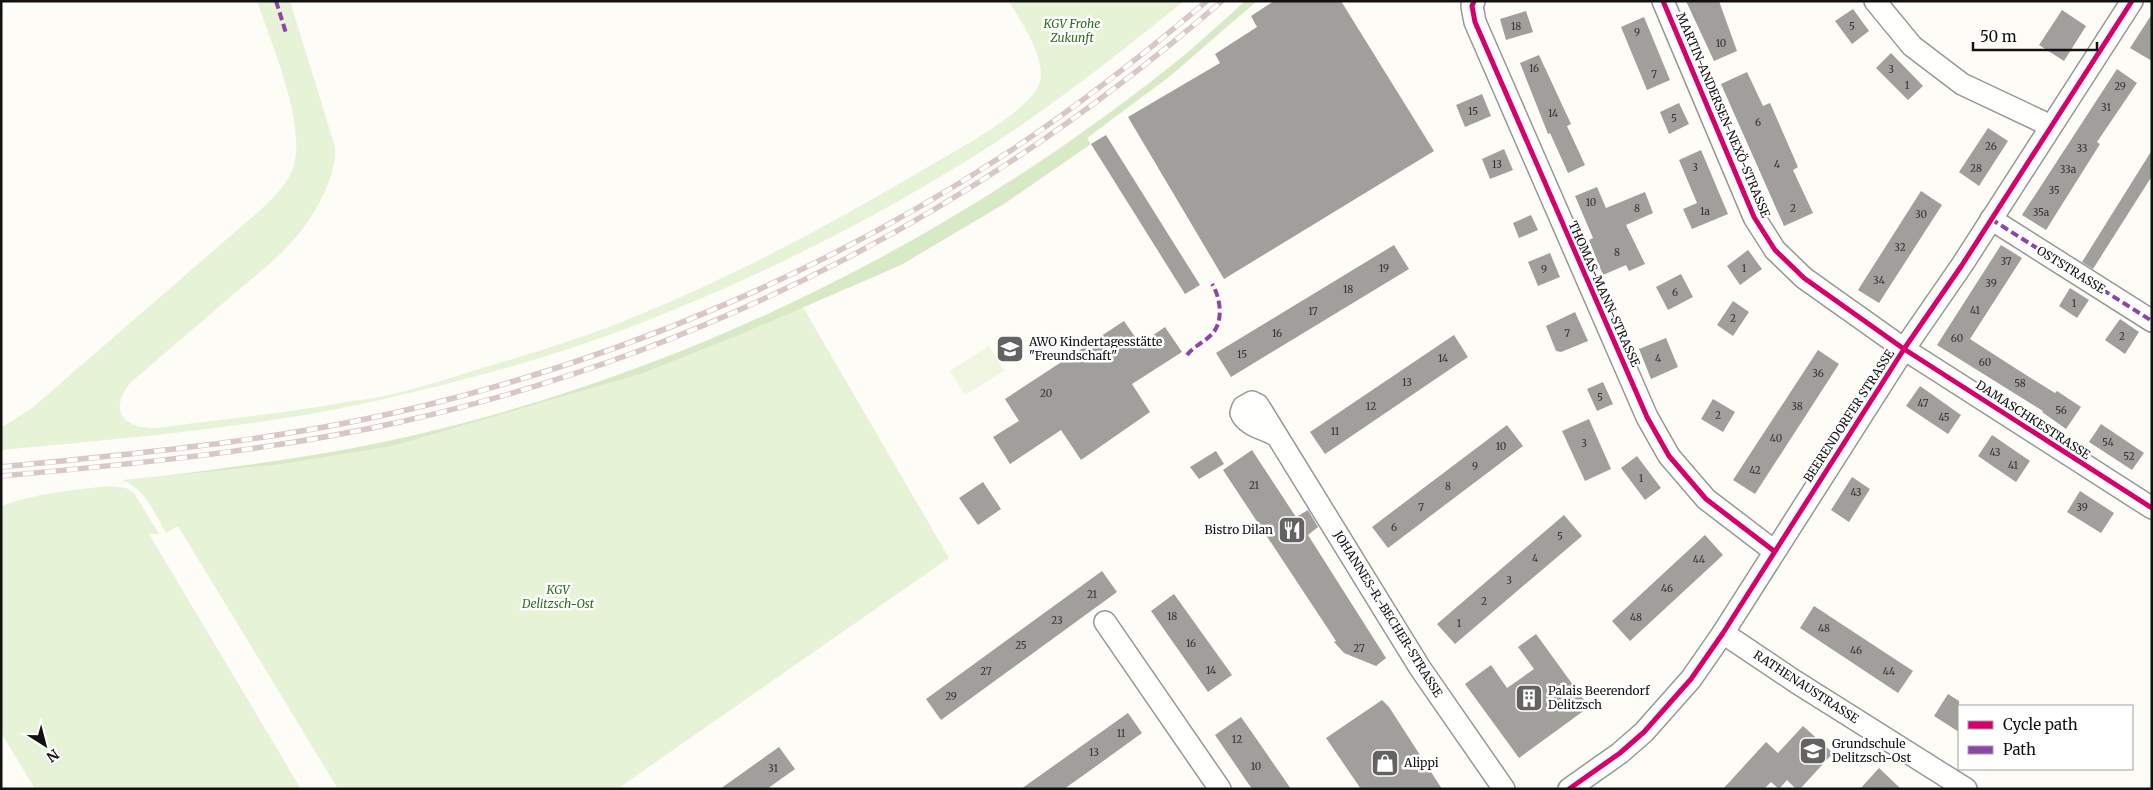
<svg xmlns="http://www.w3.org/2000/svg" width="2153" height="790" font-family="Merriweather,serif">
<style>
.green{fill:#e7f3d7}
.forest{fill:#d8eac5}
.pitch{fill:#f0f6e1}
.building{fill:#a19f9c}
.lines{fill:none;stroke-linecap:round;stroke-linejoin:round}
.minor-casing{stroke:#979795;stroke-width:24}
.minor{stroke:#fffffe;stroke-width:21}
.rail-casing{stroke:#d9c6c7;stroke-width:5.5}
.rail{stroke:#fff;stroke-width:4;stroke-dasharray:11;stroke-linecap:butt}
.quiet{stroke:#8e44ad;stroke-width:4;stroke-dasharray:8 4;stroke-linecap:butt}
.cycleway-casing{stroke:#fff;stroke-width:8}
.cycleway{stroke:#d6006c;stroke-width:5}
.labels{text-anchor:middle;stroke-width:5;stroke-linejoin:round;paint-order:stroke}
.number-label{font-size:10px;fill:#353434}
.park-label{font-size:12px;font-style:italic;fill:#2f6b1f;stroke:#fff}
.street-label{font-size:12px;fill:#111;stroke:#fff}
.poi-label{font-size:12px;fill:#111;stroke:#fff;text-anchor:start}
</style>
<rect width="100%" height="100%" fill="#fdfcf7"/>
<!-- green -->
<g class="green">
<path d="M 257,1 L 290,1 L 335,147 C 337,174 319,206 304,227 C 285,253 259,273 235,293 C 200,323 165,353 130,383 C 108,412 124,428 156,428 C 217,420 279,414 340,403 C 357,400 375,399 392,394 C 416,389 440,381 463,374 C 516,358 568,343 619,323 C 726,281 828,226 926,168 C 953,152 1030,111 1039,84 C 1048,60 1021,22 1009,1 L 1184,1 C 1117,55 1049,109 976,155 C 870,221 757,278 641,323 C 556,356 468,380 380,400 C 256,428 128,438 1,450 L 1,428 L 32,408 L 258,212 C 271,200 285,187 292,171 C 309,129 271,43 257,1 Z"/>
<path d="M 803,307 L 949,558 L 617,789 L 338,789 L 178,526 L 166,533 C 154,513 145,488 122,480 L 283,464 L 393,446 L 641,374 L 737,336 Z"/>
<path d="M 109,486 L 126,488 L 134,493 L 159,534 L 149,534 L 301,789 L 35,789 L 1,733 L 1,506 C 36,493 72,490 109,486 Z"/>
</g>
<!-- forest -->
<path class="forest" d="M 1245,1 L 1257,1 L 1169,77 L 1087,138 L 1091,144 L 1004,204 L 901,265 L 737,336 L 641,374 L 393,446 L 283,464 L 149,478 C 238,466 327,456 415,435 C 691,370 950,242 1172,65 C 1197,45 1221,23 1245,1 Z"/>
<!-- pitch -->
<polygon class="pitch" points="989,346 1004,371 965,395 950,371"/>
<!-- building -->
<g class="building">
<polygon points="1274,1 1341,1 1434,151 1224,279 1128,117 1220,63 1215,54 1257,27 1251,16"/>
<polygon points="1686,1 1719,1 1737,51 1714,61"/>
<polygon points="1853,9 1869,31 1852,44 1835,21"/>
<polygon points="2062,10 2086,26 2064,61 2039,45"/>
<polygon points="1526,11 1533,32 1506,40 1500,19"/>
<polygon points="2152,14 2152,61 2130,48"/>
<polygon points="1644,17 1670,80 1647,90 1621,27"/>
<polygon points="1891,53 1923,86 1908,100 1876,68"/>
<polygon points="1539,55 1571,124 1567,126 1585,165 1568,173 1550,133 1548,134 1520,63"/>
<polygon points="2117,69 2137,83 2097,142 2100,144 2046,230 2022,215"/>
<polygon points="1747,72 1763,106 1770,103 1798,167 1793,170 1813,213 1784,226 1721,84"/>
<polygon points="1482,94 1491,116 1465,127 1456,105"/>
<polygon points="1679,103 1689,124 1669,134 1660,112"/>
<polygon points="1988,128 2008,141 1979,186 1959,172"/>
<polygon points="1106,135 1200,285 1185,294 1091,144"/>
<polygon points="1504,149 1513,170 1490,179 1482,159"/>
<polygon points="1701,150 1728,214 1692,229 1683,209 1697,203 1679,160"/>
<polygon points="2152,150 2152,176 2093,269 2082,262"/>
<polygon points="1597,187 1606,208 1645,192 1653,213 1626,225 1645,264 1629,271 1626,265 1603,275 1589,240 1593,238 1575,196"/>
<polygon points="1921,191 1942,205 1879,303 1858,290"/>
<polygon points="1531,215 1538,230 1519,238 1513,223"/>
<polygon points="1394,245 1409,269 1231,377 1216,353"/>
<polygon points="2001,245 2022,258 1970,339 2015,368 2055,393 2057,391 2081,407 2066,429 2042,412 2043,411 1937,345"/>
<polygon points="1748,250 1762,269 1740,285 1727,266"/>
<polygon points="1550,253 1560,277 1538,286 1528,262"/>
<polygon points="1681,274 1693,297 1668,310 1656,287"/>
<polygon points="2070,288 2089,300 2077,318 2059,306"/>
<polygon points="1733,301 1749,312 1733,336 1717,325"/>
<polygon points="1575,312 1588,341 1561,352 1556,351 1546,326"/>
<polygon points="2120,319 2139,332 2125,354 2105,340"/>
<polygon points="1124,321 1140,344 1165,327 1182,352 1132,384 1150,412 1081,460 1061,430 1010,464 993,437 1019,421 1005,399"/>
<polygon points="1454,335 1468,357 1325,454 1310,432"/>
<polygon points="1666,338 1678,367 1651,379 1639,349"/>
<polygon points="1818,350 1839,364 1755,494 1733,480"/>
<polygon points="1603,382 1613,404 1597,411 1587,389"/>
<polygon points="1920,386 1961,415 1948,434 1906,406"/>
<polygon points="1713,399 1735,412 1723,432 1701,419"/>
<polygon points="1589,419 1611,469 1585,481 1562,431"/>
<polygon points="2101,424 2144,453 2132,470 2089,442"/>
<polygon points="1507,425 1523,446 1388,548 1372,527"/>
<polygon points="1992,435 2030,461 2016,482 1978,456"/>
<polygon points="1252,450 1296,517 1308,510 1318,527 1308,535 1386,658 1376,666 1344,653 1334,642 1336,641 1223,470"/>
<polygon points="1216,451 1224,464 1199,479 1190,467"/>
<polygon points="1637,456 1661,488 1645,500 1621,468"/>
<polygon points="1852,477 1870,489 1849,522 1831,510"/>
<polygon points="983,482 1001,509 978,525 959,498"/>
<polygon points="2080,491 2114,513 2101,533 2067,512"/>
<polygon points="1564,515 1582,536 1455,644 1437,624"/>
<polygon points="1705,535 1723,555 1630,641 1612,621"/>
<polygon points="1102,571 1117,592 941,720 926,699"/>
<polygon points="1174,594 1232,675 1208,692 1151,611"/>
<polygon points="1814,606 1913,671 1898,693 1800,628"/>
<polygon points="1536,634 1589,707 1519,758 1465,684 1491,665 1507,688 1534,669 1518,647"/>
<polygon points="1948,694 1959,701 1959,732 1934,716"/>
<polygon points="1382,700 1389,707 1442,789 1361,789 1326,738"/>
<polygon points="1128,713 1142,733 1088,772 1064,789 1021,789"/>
<polygon points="1241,717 1260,744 1291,789 1252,789 1215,735"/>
<polygon points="1803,726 1833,753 1800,789 1796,789 1787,780 1779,789 1771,782 1764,789 1723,789 1766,742 1778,753"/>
<polygon points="779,747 795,769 767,789 720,789"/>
<polygon points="1879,768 1901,789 1860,789"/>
</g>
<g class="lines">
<!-- minor casing -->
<g class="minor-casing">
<g id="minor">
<polyline points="1474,1 1472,6 1475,22 1647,417 1669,456 1706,499 1774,551"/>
<polyline points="1663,1 1754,217 1775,250 1804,278 1904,349 2152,508"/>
<polyline points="1875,1 1912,46 1962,84 2051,126"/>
<polyline points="1991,219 2152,321"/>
<path d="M 1277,436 C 1266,429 1246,426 1241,413 L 1243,407 L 1252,402 L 1258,405 L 1420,668 L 1504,789"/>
<polyline points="1105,622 1220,789"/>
<polyline points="1723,633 1796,682 1966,789"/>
<polyline points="1569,789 1620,753 1644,732 1691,679 1723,633 1904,349 1962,265 2132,1"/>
</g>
</g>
<!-- minor -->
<use href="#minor" class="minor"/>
<!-- rail casing -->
<g class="rail-casing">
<g id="rail">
<path d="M 1,467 C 144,453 288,440 427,405 C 632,354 830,269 1007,153 C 1077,107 1143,55 1207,1"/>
<path d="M 1,476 C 135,464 269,451 400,422 C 708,353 985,207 1222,1"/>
</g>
</g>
<!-- rail -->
<use href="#rail" class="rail"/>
<!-- quiet -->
<g class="quiet">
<polyline points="276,1 286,33"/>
<polyline points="1991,219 2152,321"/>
<path d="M 1187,355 C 1194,346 1203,343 1211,335 C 1224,323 1221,298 1212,284"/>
</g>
<!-- cycleway casing -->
<g class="cycleway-casing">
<g id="cycleway">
<polyline points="1474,1 1472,6 1475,22 1647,417 1669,456 1706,499 1774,551"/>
<polyline points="1663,1 1754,217 1775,250 1804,278 1904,349 2152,508"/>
<polyline points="1569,789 1620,753 1644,732 1691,679 1723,633 1904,349 1962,265 2132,1"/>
</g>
</g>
<!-- cycleway -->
<use href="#cycleway" class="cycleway"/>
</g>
<!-- icons -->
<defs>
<g id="school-square" transform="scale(1.4375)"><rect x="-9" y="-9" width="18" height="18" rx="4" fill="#646362" stroke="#fff"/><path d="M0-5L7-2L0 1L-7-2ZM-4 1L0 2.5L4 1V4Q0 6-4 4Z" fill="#fff"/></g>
<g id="restaurant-square" transform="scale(1.4375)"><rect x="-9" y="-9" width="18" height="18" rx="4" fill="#646362" stroke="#fff"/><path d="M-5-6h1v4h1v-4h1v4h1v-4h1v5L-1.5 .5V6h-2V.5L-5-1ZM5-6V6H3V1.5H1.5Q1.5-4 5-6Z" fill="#fff"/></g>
<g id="building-square" transform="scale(1.4375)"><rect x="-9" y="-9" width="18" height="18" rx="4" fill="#646362" stroke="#fff"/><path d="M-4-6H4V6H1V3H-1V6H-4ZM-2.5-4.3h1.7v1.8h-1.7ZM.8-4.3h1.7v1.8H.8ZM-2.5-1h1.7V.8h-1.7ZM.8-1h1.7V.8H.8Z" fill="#fff"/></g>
<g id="shop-square" transform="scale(1.4375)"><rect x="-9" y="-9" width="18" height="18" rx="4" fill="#646362" stroke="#fff"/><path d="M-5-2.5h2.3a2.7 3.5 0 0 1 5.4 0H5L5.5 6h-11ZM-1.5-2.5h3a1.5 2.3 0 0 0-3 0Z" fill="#fff"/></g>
</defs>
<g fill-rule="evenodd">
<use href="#school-square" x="1010" y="349"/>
<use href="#restaurant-square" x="1292" y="530"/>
<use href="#building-square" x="1529" y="698"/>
<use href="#school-square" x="1813" y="751"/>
<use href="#shop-square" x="1385" y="763"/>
</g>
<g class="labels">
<!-- number labels -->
<g class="number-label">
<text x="1516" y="30">18</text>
<text x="1852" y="30">5</text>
<text x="1637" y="36">9</text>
<text x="1721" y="47">10</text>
<text x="1534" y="72">16</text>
<text x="1891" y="73">3</text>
<text x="1654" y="78">7</text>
<text x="1907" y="89">1</text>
<text x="2120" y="90">29</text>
<text x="2106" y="111">31</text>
<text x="1473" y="115">15</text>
<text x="1553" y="117">14</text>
<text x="1674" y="122">5</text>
<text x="1758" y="126">6</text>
<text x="1991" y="150">26</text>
<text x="2082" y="152">33</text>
<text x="1497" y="168">13</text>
<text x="1777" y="168">4</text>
<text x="1695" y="171">3</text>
<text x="1976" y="172">28</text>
<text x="2068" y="173">33a</text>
<text x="2054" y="194">35</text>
<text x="1591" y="206">10</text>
<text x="1637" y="212">8</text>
<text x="1793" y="212">2</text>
<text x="1705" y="215">1a</text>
<text x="2041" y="216">35a</text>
<text x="1921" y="218">30</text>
<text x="1900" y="251">32</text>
<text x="1617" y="256">8</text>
<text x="2006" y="265">37</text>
<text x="1384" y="272">19</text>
<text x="1744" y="272">1</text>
<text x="1544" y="273">9</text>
<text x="1879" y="284">34</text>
<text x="1991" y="287">39</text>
<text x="1348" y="293">18</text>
<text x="1675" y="296">6</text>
<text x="2074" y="307">1</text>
<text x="1975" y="314">41</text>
<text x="1313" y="315">17</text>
<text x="1733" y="322">2</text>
<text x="1277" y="337">16</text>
<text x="1567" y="337">7</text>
<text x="2122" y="340">2</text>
<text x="1957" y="342">60</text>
<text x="1242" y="358">15</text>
<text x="1443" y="362">14</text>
<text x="1658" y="362">4</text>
<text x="1985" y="366">60</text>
<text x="1818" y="377">36</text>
<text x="1407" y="386">13</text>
<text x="2020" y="387">58</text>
<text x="1046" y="397">20</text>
<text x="1600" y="401">5</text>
<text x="1923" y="407">47</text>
<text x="1371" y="410">12</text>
<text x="1797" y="410">38</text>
<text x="2061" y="414">56</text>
<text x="1718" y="419">2</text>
<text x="1944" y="421">45</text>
<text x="1335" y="435">11</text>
<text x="1776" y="442">40</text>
<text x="2108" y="446">54</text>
<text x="1584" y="447">3</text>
<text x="1501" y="450">10</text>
<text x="1995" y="456">43</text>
<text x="2129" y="460">52</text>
<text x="2013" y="469">41</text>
<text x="1475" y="470">9</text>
<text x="1755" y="474">42</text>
<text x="1641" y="482">1</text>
<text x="1254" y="489">21</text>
<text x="1448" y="490">8</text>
<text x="1856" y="496">43</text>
<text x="1421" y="511">7</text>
<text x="2082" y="511">39</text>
<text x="1394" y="531">6</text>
<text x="1560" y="540">5</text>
<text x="1535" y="562">4</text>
<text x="1699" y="563">44</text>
<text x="1509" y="584">3</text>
<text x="1667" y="592">46</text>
<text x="1092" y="598">21</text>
<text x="1484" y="605">2</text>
<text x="1172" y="620">18</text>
<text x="1636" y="621">48</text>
<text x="1057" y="624">23</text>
<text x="1459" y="627">1</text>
<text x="1824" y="632">48</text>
<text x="1191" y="647">16</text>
<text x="1021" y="649">25</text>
<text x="1359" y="652">27</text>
<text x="1856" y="654">46</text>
<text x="1211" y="674">14</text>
<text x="986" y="675">27</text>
<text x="1889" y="675">44</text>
<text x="951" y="700">29</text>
<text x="1121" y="737">11</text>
<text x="1237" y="743">12</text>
<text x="1094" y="756">13</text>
<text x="1256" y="770">10</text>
<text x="773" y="772">31</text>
</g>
<!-- park labels -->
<g class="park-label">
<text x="1072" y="28">KGV Frohe<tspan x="1072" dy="14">Zukunft</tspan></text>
<text x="558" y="594">KGV<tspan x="558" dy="14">Delitzsch-Ost</tspan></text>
</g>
<!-- street labels -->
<g class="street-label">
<text transform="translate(1723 115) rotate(67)" y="4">MARTIN-ANDERSEN-NEXÖ-STRASSE</text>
<text transform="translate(2071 270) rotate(32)" y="4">OSTSTRASSE</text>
<text transform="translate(1604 294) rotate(66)" y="4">THOMAS-MANN-STRASSE</text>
<text transform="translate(1849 416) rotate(-57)" y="4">BEERENDORFER STRASSE</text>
<text transform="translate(2033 420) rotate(33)" y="4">DAMASCHKESTRASSE</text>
<text transform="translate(1388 614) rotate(58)" y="4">JOHANNES-R.-BECHER-STRASSE</text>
<text transform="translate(1806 687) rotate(33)" y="4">RATHENAUSTRASSE</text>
</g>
<!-- poi labels -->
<g class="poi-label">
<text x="1029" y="346">AWO Kindertagesstätte<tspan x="1029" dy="14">"Freundschaft"</tspan></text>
<text x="1273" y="534" text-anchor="end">Bistro Dilan</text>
<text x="1548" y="695">Palais Beerendorf<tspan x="1548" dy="14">Delitzsch</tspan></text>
<text x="1832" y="748">Grundschule<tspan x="1832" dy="14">Delitzsch-Ost</tspan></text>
<text x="1404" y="767">Alippi</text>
</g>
</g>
<!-- border -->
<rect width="2153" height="790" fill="none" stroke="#111111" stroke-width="5"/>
<!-- legend -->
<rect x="1958" y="705" width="175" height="65" fill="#ffffff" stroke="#a0a0a0"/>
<rect x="1968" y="721" width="25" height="8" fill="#d6006c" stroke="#a0a0a0"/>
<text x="2003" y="730" font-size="15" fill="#111111">Cycle path</text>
<rect x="1968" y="746" width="25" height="8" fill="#8e44ad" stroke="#a0a0a0"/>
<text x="2003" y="755" font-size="15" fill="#111111">Path</text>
<!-- north arrow -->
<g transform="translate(45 745) rotate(144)" stroke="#ffffff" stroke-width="4" paint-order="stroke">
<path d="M0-4L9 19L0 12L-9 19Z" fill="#111111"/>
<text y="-8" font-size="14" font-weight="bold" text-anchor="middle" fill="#111111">N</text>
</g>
<!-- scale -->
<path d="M1973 42v8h124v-8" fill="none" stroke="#111111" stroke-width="2.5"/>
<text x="1980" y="42" font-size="15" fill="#111111" stroke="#ffffff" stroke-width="4" paint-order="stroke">50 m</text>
</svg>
